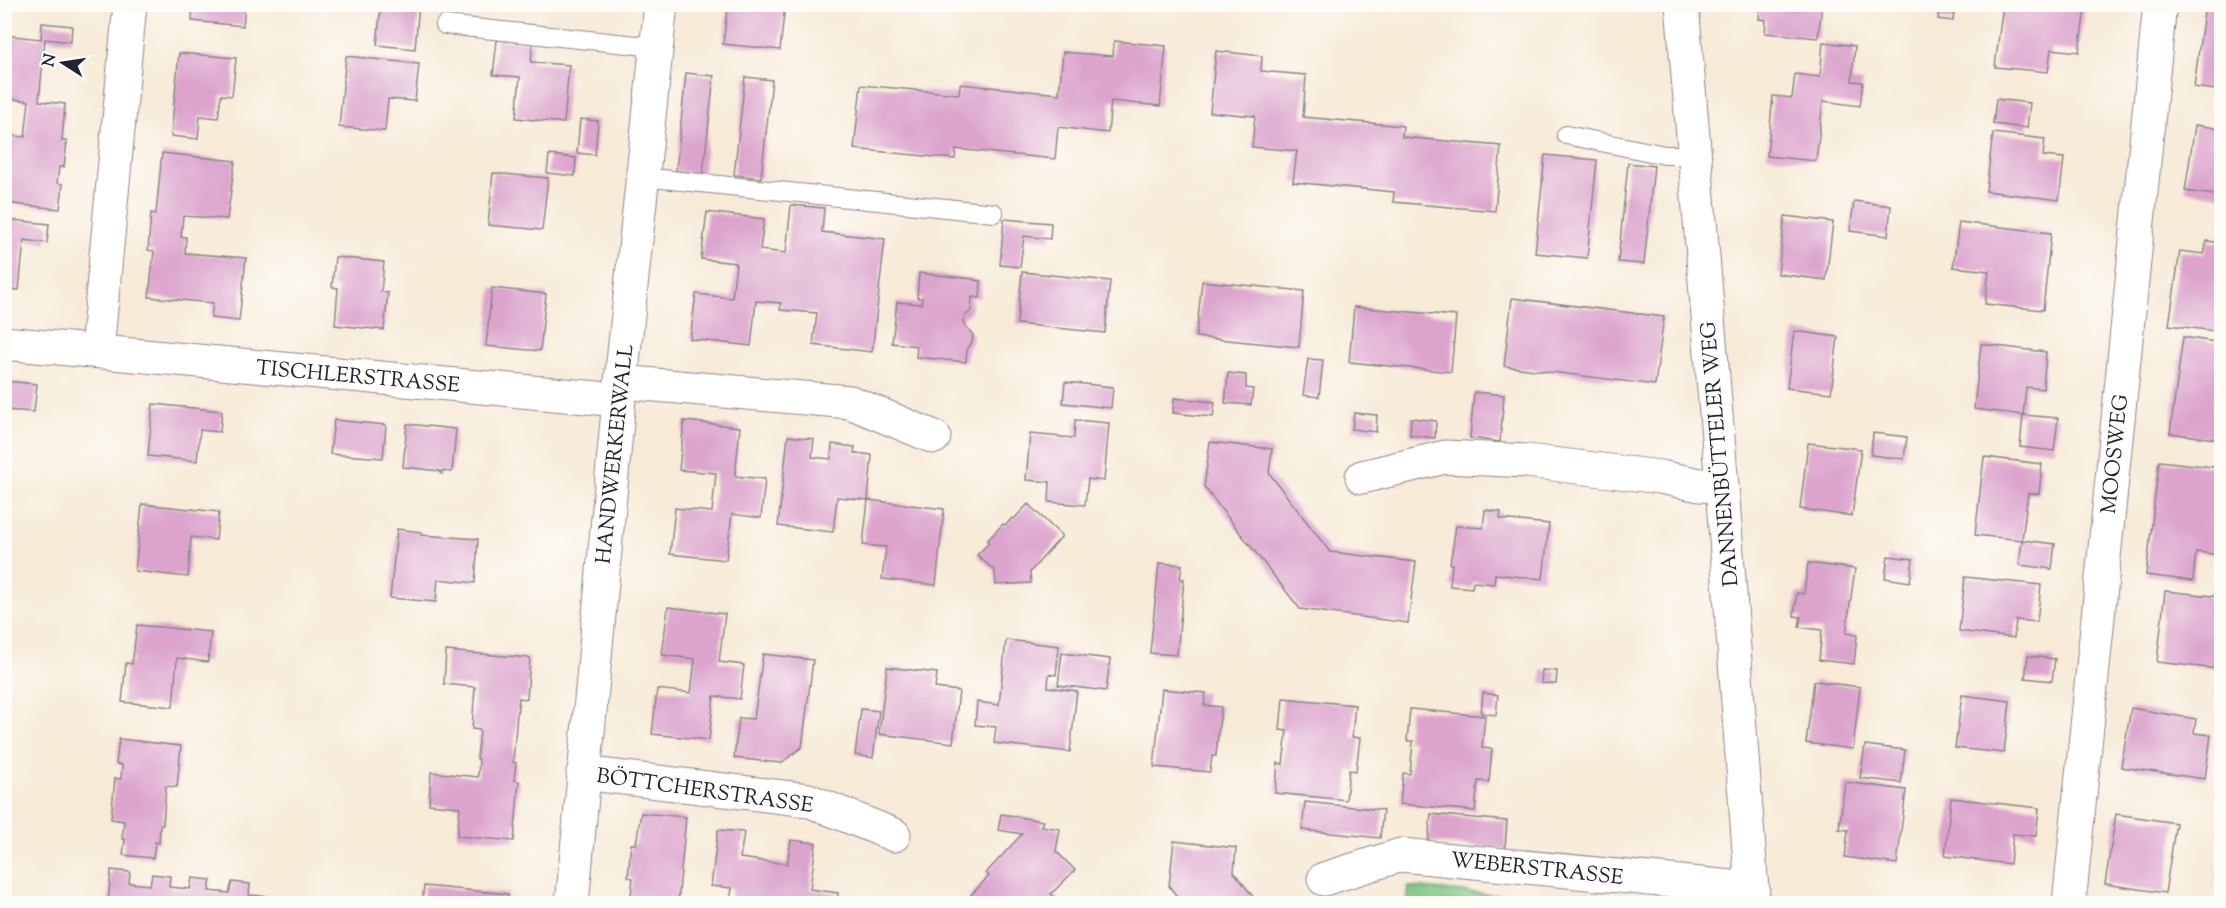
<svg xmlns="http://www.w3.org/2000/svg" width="2226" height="908" font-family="'Sorts Mill Goudy',serif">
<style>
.green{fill:#82ca86;stroke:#527660;stroke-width:1.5}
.building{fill:#dca4cd}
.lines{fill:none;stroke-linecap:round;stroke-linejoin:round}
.service-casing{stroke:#8c8689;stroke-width:20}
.minor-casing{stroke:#8c8689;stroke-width:35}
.tertiary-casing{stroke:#8c8689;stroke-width:35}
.service{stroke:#fff;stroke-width:18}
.minor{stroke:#fff;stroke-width:33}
.tertiary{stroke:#fff;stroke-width:33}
.labels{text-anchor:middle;stroke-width:4.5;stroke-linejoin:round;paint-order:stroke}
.street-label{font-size:21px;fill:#22223b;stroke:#fdfcf7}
</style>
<rect width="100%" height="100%" fill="#fdfcf7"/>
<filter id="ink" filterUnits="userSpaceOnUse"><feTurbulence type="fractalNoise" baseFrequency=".0167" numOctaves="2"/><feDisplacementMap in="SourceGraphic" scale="12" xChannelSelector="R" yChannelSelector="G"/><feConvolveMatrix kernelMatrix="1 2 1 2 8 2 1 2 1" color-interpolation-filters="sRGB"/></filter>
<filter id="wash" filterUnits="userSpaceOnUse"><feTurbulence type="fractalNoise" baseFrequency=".008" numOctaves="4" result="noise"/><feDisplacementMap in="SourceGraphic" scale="24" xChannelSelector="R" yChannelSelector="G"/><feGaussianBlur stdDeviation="1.35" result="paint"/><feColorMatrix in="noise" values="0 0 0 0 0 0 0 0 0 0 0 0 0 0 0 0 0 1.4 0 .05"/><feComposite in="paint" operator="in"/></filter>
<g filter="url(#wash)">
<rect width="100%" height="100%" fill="#f7ead7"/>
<!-- green -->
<polygon class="green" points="1409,887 1580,903 1407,903"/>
<g id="blocks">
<!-- building -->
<g class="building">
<polygon points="193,4 245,4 243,26 192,21"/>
<polygon points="381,4 419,4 415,49 377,45"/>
<polygon points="728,4 785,4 780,50 723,44"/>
<polygon points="1760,4 1822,4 1818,38 1765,33 1766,20 1759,19"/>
<polygon points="1939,4 1955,4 1953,21 1938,19"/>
<polygon points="2003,4 2058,4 2085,8 2079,52 2051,49 2048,72 1995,67"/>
<polygon points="2205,4 2222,4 2222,91 2194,87"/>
<polygon points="42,23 72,26 71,42 45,39 39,101 65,104 62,141 67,141 64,167 59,167 57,183 63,184 60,209 4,203 7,166 4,165 4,135 25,137 29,101 4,98 4,35 41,39"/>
<polygon points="497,40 533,43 531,62 569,65 564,123 516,118 520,77 493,75"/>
<polygon points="1114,41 1166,46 1160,106 1111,101 1108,133 1058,127 1055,159 956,149 955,159 854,149 861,85 959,94 960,84 1059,94 1063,52 1113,56"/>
<polygon points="1823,42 1855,46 1852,81 1863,82 1860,106 1823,101 1816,161 1767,156 1773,96 1792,98 1795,74 1820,77"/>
<polygon points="1216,51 1262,56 1261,71 1306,75 1303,117 1403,126 1402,137 1501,146 1495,211 1393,202 1394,192 1293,182 1297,151 1252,147 1255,116 1210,112"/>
<polygon points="179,53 236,58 232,96 221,95 218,118 200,116 198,139 171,136"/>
<polygon points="346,56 419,64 415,101 388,99 385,131 339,127"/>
<polygon points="686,73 714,76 703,174 676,171"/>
<polygon points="745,77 772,80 761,178 734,175"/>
<polygon points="1996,99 2030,103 2027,128 1993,124"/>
<polygon points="580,119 598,121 595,155 577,153"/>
<polygon points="2195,125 2222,129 2222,196 2185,191"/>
<polygon points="1993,133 2045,139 2043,156 2064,158 2059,200 1986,191"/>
<polygon points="162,153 235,161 227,219 183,216 181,237 186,237 185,253 246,258 239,321 211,318 213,303 149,297 154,251 148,250 151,213 156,214"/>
<polygon points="549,155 576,158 575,176 547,173"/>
<polygon points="1545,155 1597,160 1587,258 1535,253"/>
<polygon points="1628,163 1654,166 1644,264 1618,262"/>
<polygon points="493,173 548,178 542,230 488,225"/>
<polygon points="1854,201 1891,206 1888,236 1850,231"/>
<polygon points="791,205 824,208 822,232 885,239 872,352 813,345 817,313 780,310 781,303 756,301 751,346 690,339 696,294 732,298 736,263 701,259 707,212 764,219 760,250 786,253"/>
<polygon points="1785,216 1833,222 1826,280 1778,274"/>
<polygon points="1004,219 1051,223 1050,239 1024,236 1020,267 1000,265"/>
<polygon points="12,220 49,224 47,243 24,240 19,290 4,289 4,236 10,237"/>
<polygon points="1959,222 2051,233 2043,310 1985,304 1989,271 1953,267"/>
<polygon points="2207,241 2222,243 2222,332 2169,325 2180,251 2204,254"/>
<polygon points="335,257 384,262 381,292 388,293 384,330 335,325 338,288 332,287"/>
<polygon points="1022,272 1110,281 1105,333 1017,324"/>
<polygon points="919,273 974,279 974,280 981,281 980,298 972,297 971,311 964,317 963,323 973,335 972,343 967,348 966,362 916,357 917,346 892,343 897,302 921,304 922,298 917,298"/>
<polygon points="1202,281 1304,291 1299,347 1196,337"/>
<polygon points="492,288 546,294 540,351 486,346"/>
<polygon points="1512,298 1664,317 1655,385 1504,366"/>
<polygon points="1354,307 1456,316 1451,372 1349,362"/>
<polygon points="1794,331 1838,337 1831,393 1787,388"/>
<polygon points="2183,337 2222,343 2222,440 2170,433"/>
<polygon points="1981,344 2046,352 2043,389 2026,387 2023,415 1974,409"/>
<polygon points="1308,359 1323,360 1319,397 1303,395"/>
<polygon points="1228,373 1246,375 1246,388 1253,389 1251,405 1225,403"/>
<polygon points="4,381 37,384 34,412 4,410"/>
<polygon points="1065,382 1113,387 1111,408 1063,403"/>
<polygon points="1474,392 1504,395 1500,442 1470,438"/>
<polygon points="1174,398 1215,402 1213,417 1173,413"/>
<polygon points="153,404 222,411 220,432 200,430 197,461 148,456"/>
<polygon points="1354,413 1377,415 1376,432 1352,429"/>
<polygon points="2023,415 2058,418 2054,451 2020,447"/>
<polygon points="1411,418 1436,421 1435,438 1410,435"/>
<polygon points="334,420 386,425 383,458 330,454"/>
<polygon points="1075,420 1109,423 1104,481 1088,479 1085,505 1049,502 1050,482 1026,480 1030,434 1074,438"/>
<polygon points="684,421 740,427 735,476 765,479 761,518 732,514 726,560 670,554 675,508 712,512 716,473 679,470"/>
<polygon points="407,424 456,429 452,472 442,471 442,474 440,473 440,471 403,467"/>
<polygon points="1873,433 1907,437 1904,459 1871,455"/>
<polygon points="788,436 814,439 812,457 831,459 832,444 855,447 854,453 872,455 868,500 944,509 936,585 882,579 886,547 863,545 868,500 837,497 833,532 778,526"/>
<polygon points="1210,442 1272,449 1269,473 1330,552 1416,562 1408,623 1300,609 1204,487"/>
<polygon points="1808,443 1861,449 1852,516 1800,509"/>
<polygon points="1984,457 2042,464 2039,494 2028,493 2022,540 1975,535"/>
<polygon points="2159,461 2222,468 2222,555 2196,552 2193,581 2146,575"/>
<polygon points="142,504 219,512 216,540 191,537 188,577 135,571"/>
<polygon points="1028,504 1062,536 1030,572 1031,583 996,585 995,571 977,555 989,543 987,541 1003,524 1006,525 1012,518 1014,519"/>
<polygon points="1485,510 1501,512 1500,519 1549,524 1543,579 1495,574 1494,584 1473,582 1472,588 1450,586 1452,564 1450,564 1456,526 1483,528"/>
<polygon points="397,529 421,532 421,535 478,539 475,583 438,579 436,602 390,598"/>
<polygon points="2022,540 2055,544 2052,569 2019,565"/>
<polygon points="1888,556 1913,559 1910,582 1885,578"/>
<polygon points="1159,563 1182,565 1180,579 1184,579 1177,655 1150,653"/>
<polygon points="1808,563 1855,569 1846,633 1857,635 1854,664 1819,660 1822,630 1799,627 1801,617 1794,616 1797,593 1804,594"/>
<polygon points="1965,577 2041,585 2037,622 2016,620 2014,638 1959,631"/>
<polygon points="2165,591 2222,597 2222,644 2218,669 2157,662"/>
<polygon points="668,607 725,614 719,662 744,665 740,699 714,696 709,740 652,734 657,689 691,693 695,659 662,655"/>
<polygon points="137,625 211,632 208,662 177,658 173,707 122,702 126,663 132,664"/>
<polygon points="1006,640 1059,646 1056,675 1049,674 1048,687 1077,691 1070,752 994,743 996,727 975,725 977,702 999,705"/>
<polygon points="446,651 530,658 527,699 519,698 517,714 513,762 516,763 514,780 519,781 514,841 457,836 460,807 429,804 431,772 478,777 479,759 477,759 480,730 472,729 475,687 444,684"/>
<polygon points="1062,653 1110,659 1106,691 1058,685"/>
<polygon points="763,654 813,660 802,747 781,763 734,758 739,718 754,719"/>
<polygon points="2028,656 2055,659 2052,681 2025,678"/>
<polygon points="887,667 937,673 935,688 959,691 953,743 879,734"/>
<polygon points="1542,670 1557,671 1556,684 1541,683"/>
<polygon points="1814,681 1860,687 1853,749 1806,743"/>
<polygon points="1162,689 1206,693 1204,705 1221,707 1216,755 1216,756 1212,756 1210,772 1154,767"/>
<polygon points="1483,693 1498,695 1496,715 1481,713"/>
<polygon points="1962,695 2010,701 2004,753 1955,748"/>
<polygon points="1283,698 1355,705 1352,737 1360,738 1356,771 1349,770 1346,800 1275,793 1278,763 1283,764 1287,731 1280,730"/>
<polygon points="2131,708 2196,719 2194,733 2211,735 2205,779 2121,767"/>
<polygon points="861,709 879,711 873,758 855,755"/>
<polygon points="1410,709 1485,716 1482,748 1492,749 1489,782 1478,781 1475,811 1400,804 1403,773 1410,774 1413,741 1407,741"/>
<polygon points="119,739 181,746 177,787 166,786 163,825 160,825 159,843 155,842 153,858 123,855 125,839 122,839 124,821 111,819 115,778 121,779 122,765 116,764"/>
<polygon points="1865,745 1905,750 1901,783 1860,778"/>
<polygon points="1845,782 1906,790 1897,864 1845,857 1848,830 1839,829"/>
<polygon points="1951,798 2039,808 2036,836 2013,834 2010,864 1945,856"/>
<polygon points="1305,802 1383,810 1380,838 1302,830"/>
<polygon points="641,813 686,817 678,903 633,903 633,895 631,895 633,878 628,877 631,844 636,844"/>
<polygon points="1001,814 1043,821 1041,826 1060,829 1056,851 1075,870 1051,894 1063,903 971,903 969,897 989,876 986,873 1022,834 998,830"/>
<polygon points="1431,814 1507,821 1505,849 1428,842"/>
<polygon points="2116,814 2176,823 2165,893 2105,884"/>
<polygon points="718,830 744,832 740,858 787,864 791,840 816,843 810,889 838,893 837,903 730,903 732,888 711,886"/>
<polygon points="1174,841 1236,848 1234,872 1258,903 1182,903 1169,886"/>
<polygon points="111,870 130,872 129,883 150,885 152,874 170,876 169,887 190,889 192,878 211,880 209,891 229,893 232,882 250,884 249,895 271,897 271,903 108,903"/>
<polygon points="424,886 508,894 507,903 422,903"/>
</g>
</g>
</g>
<g filter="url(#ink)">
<use href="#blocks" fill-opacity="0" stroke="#8c8689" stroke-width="1.5"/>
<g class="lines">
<!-- service casing -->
<g class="service-casing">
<g id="service">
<polyline points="445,25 656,47"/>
<polyline points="1566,135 1665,155 1694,155"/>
<polyline points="642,177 994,213"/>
</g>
</g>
<!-- minor casing -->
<g class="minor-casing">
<g id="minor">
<polyline points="4,343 619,400"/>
<polyline points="97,351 130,4"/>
<polyline points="621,382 850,402 934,437"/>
<polyline points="1362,477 1445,457 1527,461 1660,477 1700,485 1722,486"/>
<polyline points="583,773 808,800 894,835"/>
<polyline points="1324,879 1401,855 1753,889"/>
<polyline points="572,904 619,400 661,4"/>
<polyline points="2069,904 2160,4"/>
</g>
</g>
<!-- tertiary casing -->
<g class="tertiary-casing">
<polyline id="tertiary" points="1682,4 1722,486 1753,904"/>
</g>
<!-- service -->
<use href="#service" class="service"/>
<!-- minor -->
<use href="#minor" class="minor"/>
<!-- tertiary -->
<use href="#tertiary" class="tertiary"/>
</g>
</g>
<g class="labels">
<!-- street labels -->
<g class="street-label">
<text transform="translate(358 376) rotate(5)" y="7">TISCHLERSTRASSE</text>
<text transform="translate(614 454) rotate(-84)" y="7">HANDWERKERWALL</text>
<text transform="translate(1719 454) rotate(-95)" y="7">DANNENBÜTTELER WEG</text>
<text transform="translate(2114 454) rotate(-84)" y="7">MOOSWEG</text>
<text transform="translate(705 790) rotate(8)" y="7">BÖTTCHERSTRASSE</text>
<text transform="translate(1537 868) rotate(6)" y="7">WEBERSTRASSE</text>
</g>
</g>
<!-- margin -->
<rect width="2226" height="908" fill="none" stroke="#fdfcf7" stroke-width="24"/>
<!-- north arrow -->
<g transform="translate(63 63) rotate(282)" stroke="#fdfcf7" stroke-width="4.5" paint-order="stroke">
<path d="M0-4.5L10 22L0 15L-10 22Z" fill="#22223b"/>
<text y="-9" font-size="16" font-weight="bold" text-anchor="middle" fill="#22223b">N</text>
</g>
</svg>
